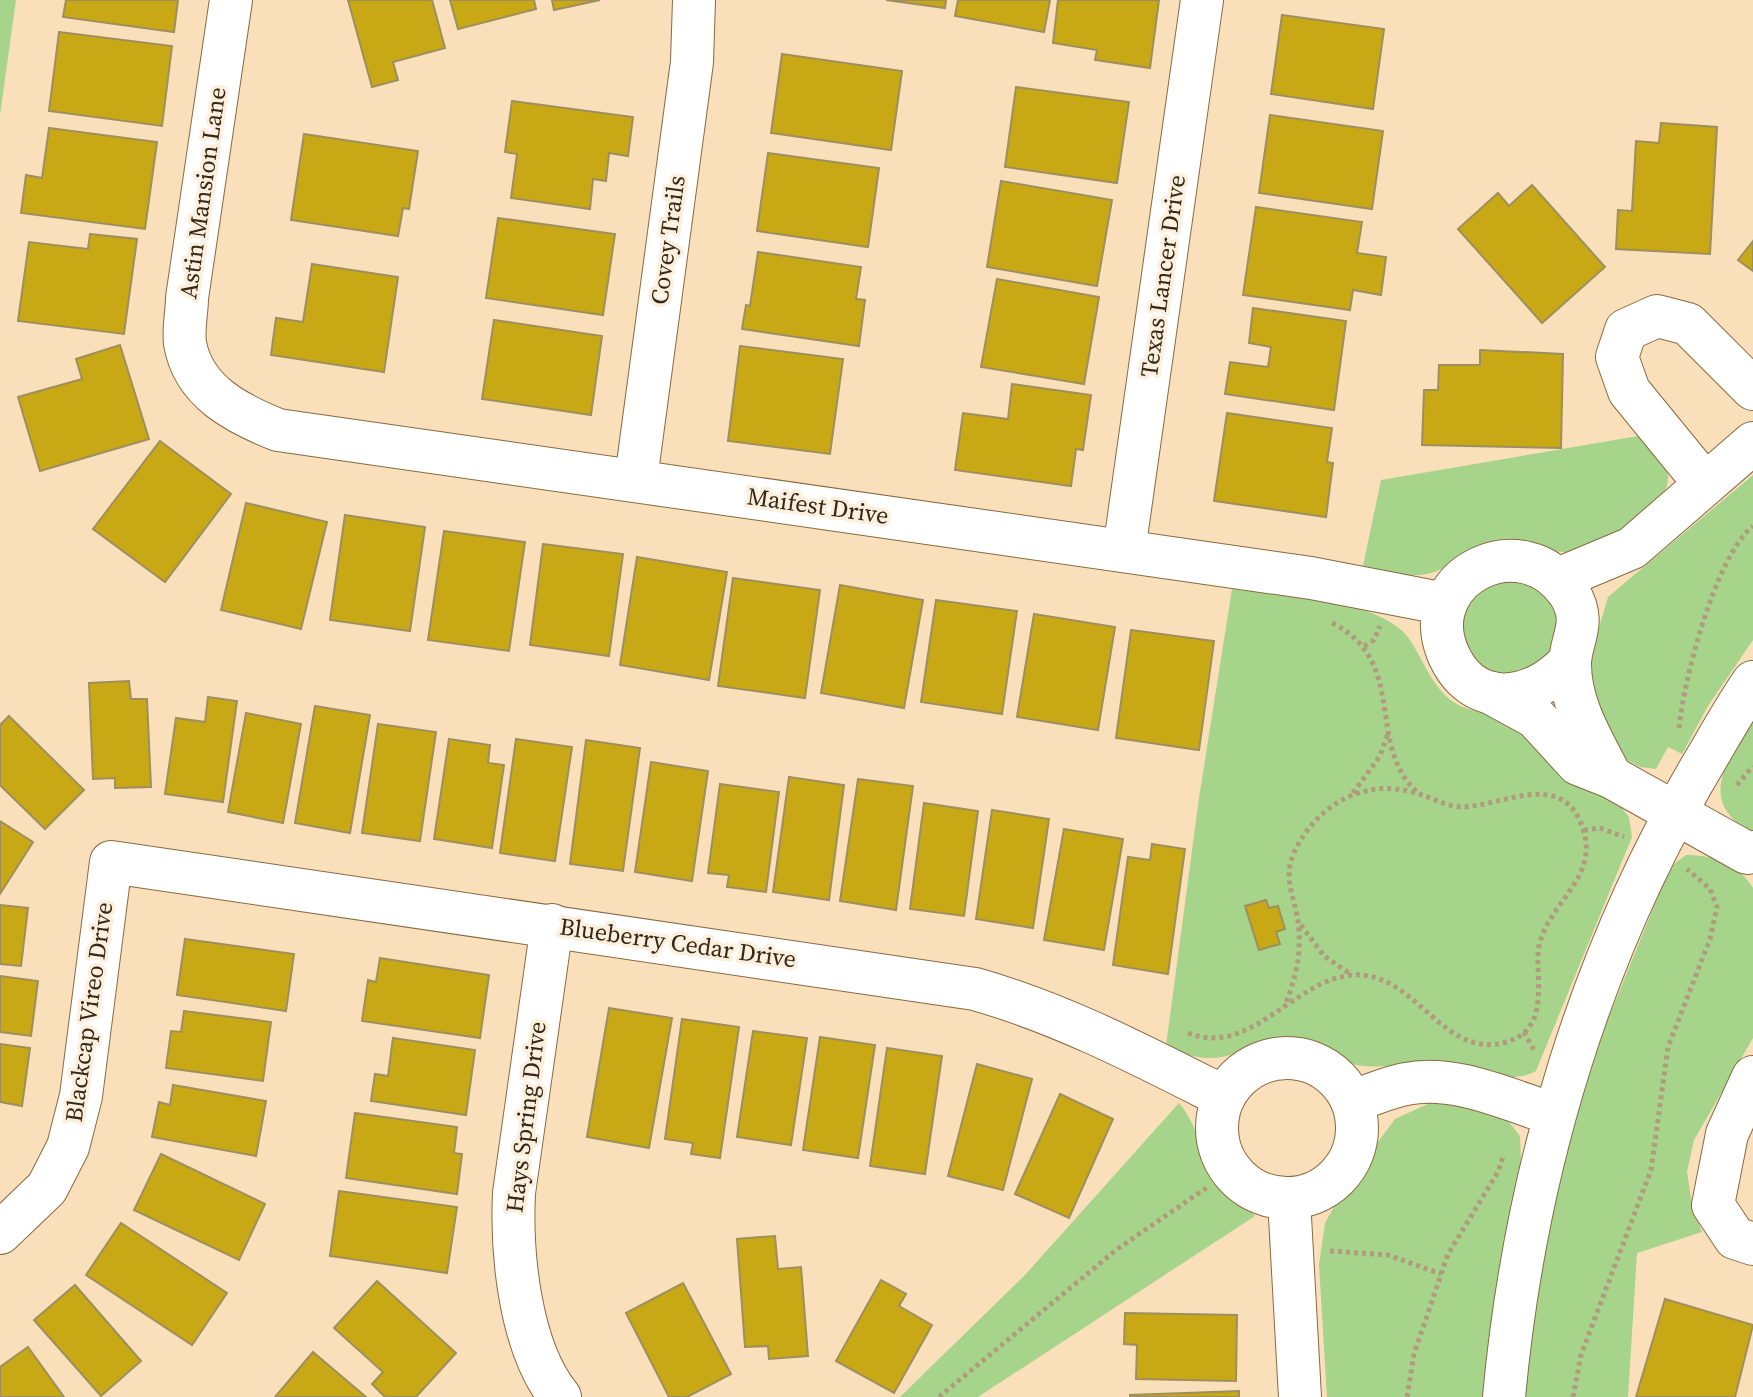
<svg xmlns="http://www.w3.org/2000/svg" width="1753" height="1397" font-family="'Source Serif 4',serif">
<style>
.green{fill:#a7d48b}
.building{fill:#c9a815;stroke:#9d8f5e;stroke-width:2}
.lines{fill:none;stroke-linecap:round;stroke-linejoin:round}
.minor-casing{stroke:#886a40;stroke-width:44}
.path{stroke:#b09b7d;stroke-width:5;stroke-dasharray:4 4;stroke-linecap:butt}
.minor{stroke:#fff;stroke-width:42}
.labels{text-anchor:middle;stroke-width:7;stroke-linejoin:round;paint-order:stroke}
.street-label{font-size:24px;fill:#352816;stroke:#fcefdd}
</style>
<rect width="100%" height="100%" fill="#fadfbb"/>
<!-- green -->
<g class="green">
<polygon points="0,0 16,0 0,115"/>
<path d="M 1644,435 C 1653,447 1668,460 1668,477 C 1668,514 1601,552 1567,552 C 1546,553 1524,537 1501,539 C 1482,541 1467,552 1452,563 C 1424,583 1393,574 1363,566 L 1381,480 Z"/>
<polygon points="1753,475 1753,640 1708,706 1682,754 1668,747 1656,769 1640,767 1617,755 1586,672 1608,597"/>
<path d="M 1521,578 C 1557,598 1562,613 1554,652 L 1514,678 L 1479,668 L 1459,635 L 1462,610 L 1474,591 L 1494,579 Z"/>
<path d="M 1232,589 C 1279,596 1376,598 1407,636 C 1423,657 1430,685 1452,701 C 1472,715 1496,712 1515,723 C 1553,745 1587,780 1621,807 L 1629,817 L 1632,837 L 1536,1071 C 1506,1087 1473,1067 1442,1064 C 1414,1061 1384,1070 1357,1065 C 1337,1062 1321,1046 1301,1042 C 1244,1030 1236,1080 1166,1046 L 1199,798 Z"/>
<path d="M 1753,718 L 1753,833 C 1695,802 1727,761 1753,718 Z"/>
<path d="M 1686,855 C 1714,855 1738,863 1753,888 L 1753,1038 L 1694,1140 L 1687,1172 L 1692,1205 L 1702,1232 L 1637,1253 L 1628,1397 L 1524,1397 L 1544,1244 L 1590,1063 L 1670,867 Z"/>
<polygon points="1452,1100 1504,1116 1520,1136 1521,1162 1497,1281 1484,1397 1327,1397 1319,1265 1325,1223 1342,1192 1367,1167 1375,1146 1395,1119 1432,1102"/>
<path d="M 1179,1103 C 1199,1126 1199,1152 1214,1177 C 1225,1195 1241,1201 1255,1216 L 978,1397 L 900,1397 L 1025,1275 Z"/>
</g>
<!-- building -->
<g class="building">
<polygon points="66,0 178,0 174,32 63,17"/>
<polygon points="348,0 432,0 445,48 393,62 398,80 372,87"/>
<polygon points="450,0 534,0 536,9 458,29"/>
<polygon points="552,0 600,0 554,10"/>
<polygon points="886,0 946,0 945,8"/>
<polygon points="958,0 1050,0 1044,32 955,16"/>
<polygon points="1058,0 1159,0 1150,68 1095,60 1097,50 1053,43"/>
<polygon points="1282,15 1384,29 1373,109 1271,94"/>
<polygon points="59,32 172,46 162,126 49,111"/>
<polygon points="782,54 902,71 891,150 771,133"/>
<polygon points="1016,87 1129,102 1117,183 1005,167"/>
<polygon points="512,101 633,117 628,156 609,153 606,181 593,179 590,209 511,198 517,154 505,152"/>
<polygon points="1270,115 1383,131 1372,209 1259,193"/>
<polygon points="1661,123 1717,127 1710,254 1616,249 1618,210 1632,211 1636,141 1659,143"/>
<polygon points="49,128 157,142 145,229 21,213 26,175 42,178"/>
<polygon points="304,134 418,151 409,209 403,208 398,236 291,220"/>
<polygon points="768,153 879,168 868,247 757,231"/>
<polygon points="1001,181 1112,200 1097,286 987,267"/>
<polygon points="1532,185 1605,267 1542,323 1458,229 1498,193 1509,206"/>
<polygon points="1256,207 1362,222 1357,253 1386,257 1381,295 1353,290 1350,310 1243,295"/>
<polygon points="498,218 615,234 603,315 486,298"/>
<polygon points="90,234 137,239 124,334 18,321 29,242 88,249"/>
<polygon points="1753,241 1753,271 1738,260"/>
<polygon points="758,252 861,267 856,299 865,300 859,346 742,329 746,305 750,306"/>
<polygon points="312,264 398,277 384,372 271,355 276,318 303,322"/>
<polygon points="997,279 1099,297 1084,384 981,367"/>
<polygon points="1253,308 1346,321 1334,410 1225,394 1230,362 1268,367 1271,347 1249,343"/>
<polygon points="494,320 602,336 591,415 482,399"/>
<polygon points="120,345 149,439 40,471 18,397 82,379 76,359"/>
<polygon points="740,346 843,359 830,454 728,441"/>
<polygon points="1480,350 1563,354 1561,448 1422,445 1424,390 1438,390 1439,365 1480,365"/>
<polygon points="1012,384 1091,395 1083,450 1076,449 1071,486 955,470 963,413 1008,419"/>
<polygon points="1227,413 1332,428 1327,462 1333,463 1326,517 1214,501"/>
<polygon points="160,441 231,494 165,582 93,529"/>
<polygon points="246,503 327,522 301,629 221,610"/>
<polygon points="345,515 425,527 410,631 330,620"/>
<polygon points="444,531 525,542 509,651 428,640"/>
<polygon points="543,544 623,554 609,656 530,645"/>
<polygon points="637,557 727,572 709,680 620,665"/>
<polygon points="733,578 820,590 805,698 718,686"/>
<polygon points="840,585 923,600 904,708 821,693"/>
<polygon points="936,600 1017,611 1002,714 921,702"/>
<polygon points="1034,614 1115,627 1098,730 1017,717"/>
<polygon points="1131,630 1214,641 1199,750 1116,738"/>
<polygon points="129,681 131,699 147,699 151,787 115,788 115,778 93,779 89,683"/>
<polygon points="208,697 237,701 223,802 165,794 176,718 205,722"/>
<polygon points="315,706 370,715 350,833 295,823"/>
<polygon points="246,713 301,724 283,823 228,812"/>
<polygon points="9,716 84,790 45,829 0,785 0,725"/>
<polygon points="378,724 436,732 420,841 362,833"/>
<polygon points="449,739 490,745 488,763 504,765 492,848 434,839"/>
<polygon points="516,739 572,747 555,861 500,853"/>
<polygon points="586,740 640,748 623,871 570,864"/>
<polygon points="651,762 708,771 692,881 635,872"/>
<polygon points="789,777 844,785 829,900 773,892"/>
<polygon points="858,779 913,786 896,910 840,901"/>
<polygon points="720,784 779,792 766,892 727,887 729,875 708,873"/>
<polygon points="924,803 978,811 964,916 910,909"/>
<polygon points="992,810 1049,819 1033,928 976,919"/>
<polygon points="0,821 33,842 0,894"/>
<polygon points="1064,829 1123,839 1104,950 1044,940"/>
<polygon points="1152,844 1185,849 1168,974 1113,965 1128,857 1150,860"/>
<polygon points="1266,900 1269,908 1278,906 1285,929 1276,932 1280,944 1259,950 1245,906"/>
<polygon points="0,905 28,908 21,966 0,964"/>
<polygon points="185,939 294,954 286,1011 177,995"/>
<polygon points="380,958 489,975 480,1038 362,1021 368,980 376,982"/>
<polygon points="0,976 38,981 31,1036 0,1032"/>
<polygon points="609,1008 672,1018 649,1148 587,1137"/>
<polygon points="184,1011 271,1022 263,1081 166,1068 171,1031 181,1032"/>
<polygon points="682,1019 739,1027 720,1158 691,1154 693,1143 665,1139"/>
<polygon points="753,1031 807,1038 791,1145 737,1137"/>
<polygon points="820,1037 875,1045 858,1158 803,1150"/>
<polygon points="393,1038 475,1050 466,1115 371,1101 375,1074 388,1076"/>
<polygon points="0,1044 30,1048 22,1106 0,1102"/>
<polygon points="887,1048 942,1056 925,1174 870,1166"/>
<polygon points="977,1064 1032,1079 1003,1190 948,1176"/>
<polygon points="173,1085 266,1101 256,1156 152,1137 159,1102 170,1105"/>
<polygon points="1060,1094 1113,1119 1069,1218 1015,1194"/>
<polygon points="355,1113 457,1127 454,1153 462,1154 457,1194 346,1178"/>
<polygon points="161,1154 265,1204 239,1260 134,1210"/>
<polygon points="339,1191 457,1207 447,1273 330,1256"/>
<polygon points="121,1223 227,1293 192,1345 86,1275"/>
<polygon points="775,1236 778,1269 801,1267 808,1356 769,1359 768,1346 745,1347 737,1239"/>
<polygon points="881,1280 906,1294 899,1306 932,1325 894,1393 836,1361"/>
<polygon points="377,1281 456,1353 416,1397 385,1397 372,1384 383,1372 334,1328"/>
<polygon points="683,1283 731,1374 687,1397 669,1397 626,1313"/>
<polygon points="75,1285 141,1361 101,1396 34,1320"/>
<polygon points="1665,1299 1753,1325 1735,1397 1636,1397"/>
<polygon points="1125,1313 1237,1315 1236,1381 1136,1379 1137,1345 1124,1344"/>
<polygon points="28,1347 64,1397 0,1397 0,1367"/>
<polygon points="313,1352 366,1397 275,1397"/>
<polygon points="1239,1391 1239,1397 1130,1397 1130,1395"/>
</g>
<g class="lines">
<!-- minor casing -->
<g class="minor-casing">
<g id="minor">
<path d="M 231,0 L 187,298 C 187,312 183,329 185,343 C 193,392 238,414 278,430 L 1311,578 L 1446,604"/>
<polyline points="636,479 692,62 694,0"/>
<polyline points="1705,484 1629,391 1617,357 1626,330 1657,316 1688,324 1753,389"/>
<polyline points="1124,551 1202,0"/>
<polyline points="1558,579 1632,548 1753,443"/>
<path d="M 1569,662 C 1532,703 1471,711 1447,651 C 1418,575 1523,525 1569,593 C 1588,623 1570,639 1570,664 C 1570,706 1593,741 1611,777"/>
<polyline points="1491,693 1535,717 1578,764 1611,777 1747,853 1753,852"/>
<path d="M 552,925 L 514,1193 C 511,1254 520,1348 560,1397"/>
<circle cx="1287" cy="1128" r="70"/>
<polyline points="1753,1077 1727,1134 1713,1205 1735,1238 1753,1244"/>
<path d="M 1352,1101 C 1370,1096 1388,1087 1406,1084 C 1455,1074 1508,1100 1553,1114"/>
<polyline points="1289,1199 1300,1397"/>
<path d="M 0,1233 L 47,1188 L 68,1147 L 81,1096 L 111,862 L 975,989 C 1063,1014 1143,1056 1224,1097"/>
<path d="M 1504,1397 C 1525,1170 1591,950 1709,754 C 1723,730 1737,705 1753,682"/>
</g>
</g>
<!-- path -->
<g class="path">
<path d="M 1332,623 C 1409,661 1365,745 1417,792"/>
<polyline points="1364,646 1374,640 1380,626"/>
<path d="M 1679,728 C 1684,679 1715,557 1753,526"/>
<polyline points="1737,785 1753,766"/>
<polyline points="1353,793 1380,756 1388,733"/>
<polyline points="1584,830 1600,828 1624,837"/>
<polyline points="1301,925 1324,956 1352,975"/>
<polyline points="1524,1032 1535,1052"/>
<path d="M 1188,1033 C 1251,1058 1294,979 1353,975 C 1416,971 1443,1061 1506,1042 C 1548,1030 1537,987 1538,955 C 1540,907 1601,881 1583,829 C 1563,767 1502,807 1461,807 C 1445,806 1431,797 1416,793 C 1370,779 1327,799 1302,838 C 1276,878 1297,893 1299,931 C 1301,957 1294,984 1284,1007"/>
<polyline points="1330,1251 1388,1255 1441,1274"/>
<polyline points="939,1397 1116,1250 1209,1186"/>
<polyline points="1407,1397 1414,1354 1448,1254 1498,1172 1503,1157"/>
<polyline points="1573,1397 1581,1355 1651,1170 1668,1047 1710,939 1717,907 1710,889 1687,869"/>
</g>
<!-- minor -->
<use href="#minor" class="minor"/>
</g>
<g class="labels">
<!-- street labels -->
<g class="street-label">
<text transform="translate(203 193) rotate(-82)" y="8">Astin Mansion Lane</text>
<text transform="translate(668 240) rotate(-82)" y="8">Covey Trails</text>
<text transform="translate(1163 276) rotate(-82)" y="8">Texas Lancer Drive</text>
<text transform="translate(818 506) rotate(8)" y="8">Maifest Drive</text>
<text transform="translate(678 943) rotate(8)" y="8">Blueberry Cedar Drive</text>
<text transform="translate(89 1012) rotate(-82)" y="8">Blackcap Vireo Drive</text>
<text transform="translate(526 1117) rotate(-83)" y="8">Hays Spring Drive</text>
</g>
</g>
</svg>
